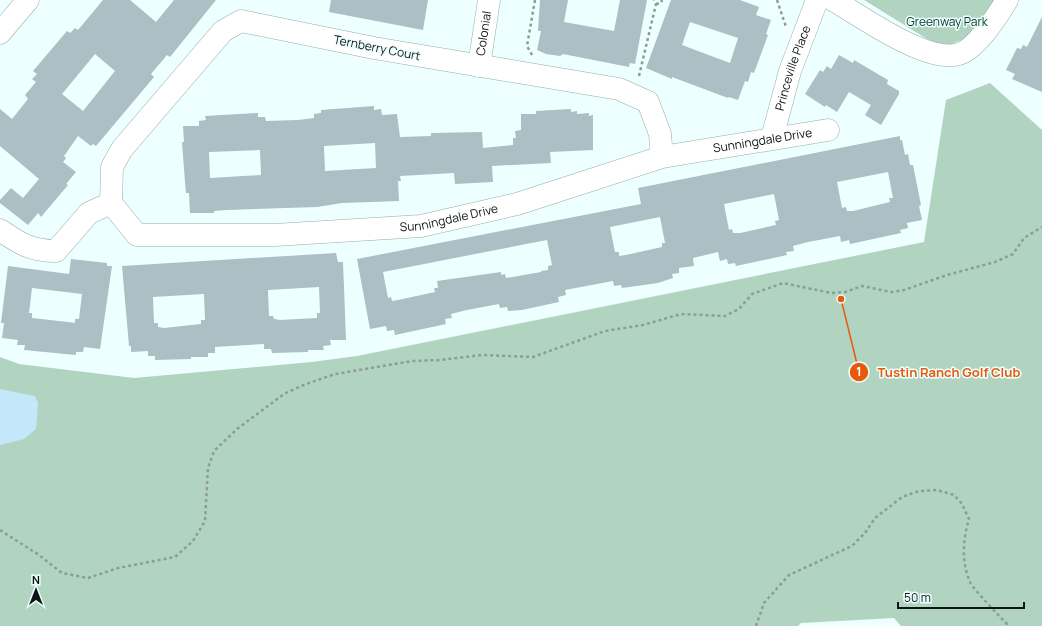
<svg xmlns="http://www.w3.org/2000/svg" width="1042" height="626" font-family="Manrope,sans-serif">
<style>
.green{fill:#b0d4bf}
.water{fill:#c5e7fa}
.building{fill:#abbfc4;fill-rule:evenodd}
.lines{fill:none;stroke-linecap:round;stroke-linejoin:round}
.minor-casing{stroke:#96abab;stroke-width:23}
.major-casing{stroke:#96abab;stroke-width:23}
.path{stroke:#8d9b9b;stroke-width:2.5;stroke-dasharray:3 3;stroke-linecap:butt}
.minor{stroke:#fff;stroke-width:22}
.major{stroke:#fff;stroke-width:22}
.labels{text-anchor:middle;stroke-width:3;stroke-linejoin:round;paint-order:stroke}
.park-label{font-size:12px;fill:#083723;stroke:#edffff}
.street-label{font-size:12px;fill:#0c1414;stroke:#edffff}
.leader{fill:none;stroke:#e8590c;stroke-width:1.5}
.callout-dot{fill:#e8590c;stroke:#edffff;stroke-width:1.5}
.mark-label{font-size:12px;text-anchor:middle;font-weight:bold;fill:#fff}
.callout-label{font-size:13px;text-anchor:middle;font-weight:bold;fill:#e8590c;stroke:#edffff;stroke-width:3;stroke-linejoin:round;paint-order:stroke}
</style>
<rect width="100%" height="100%" fill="#edffff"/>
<!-- green -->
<g class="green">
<polygon points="864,0 996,0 971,35 952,44 935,44"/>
<polygon points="990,83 1042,130 1042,626 901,626 894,618 801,623 798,626 0,626 0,357 19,364 134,378 312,362 357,356 924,242 946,100"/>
</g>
<!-- water -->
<polygon class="water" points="0,389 35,396 38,403 36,429 24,439 0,445"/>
<!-- building -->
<g class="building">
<path d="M 103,0 L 130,0 L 156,22 L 174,0 L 216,0 L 170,57 L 167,55 L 151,74 L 154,77 L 96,146 L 93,144 L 91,146 L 78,136 L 64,156 L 66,158 L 63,162 L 76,172 L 66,184 L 68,185 L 41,217 L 38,213 L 28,225 L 0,203 L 0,200 L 11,188 L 23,198 L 39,179 L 0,146 L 0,109 L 12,119 L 28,99 L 25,95 L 36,82 L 32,79 L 37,74 L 33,71 L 67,31 L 70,33 L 75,28 L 78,30 ZM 95,54 L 115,71 L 83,111 L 62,94 Z"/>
<polygon points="331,0 428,0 423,30 329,12"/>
<polygon points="540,0 568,0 564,22 614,31 620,0 647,0 635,64 630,63 629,67 563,54 560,56 546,54 537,50 541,31 538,31"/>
<path d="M 671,0 L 740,0 L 759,7 L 756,15 L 771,20 L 766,34 L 768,35 L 754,73 L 751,72 L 748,82 L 745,81 L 738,100 L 729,97 L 728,98 L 672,77 L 672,79 L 646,68 ZM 690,22 L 738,38 L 730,63 L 682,45 Z"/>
<polygon points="1042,17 1042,92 1012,79 1015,74 1006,70 1017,48 1021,49 1023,45 1027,47"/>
<polygon points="839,55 853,63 854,60 888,80 887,84 899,91 899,94 881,125 865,115 871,105 849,92 837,112 826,105 825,107 805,94 820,70 823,72 827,66 831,69"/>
<path d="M 374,106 L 374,110 L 381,109 L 382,115 L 397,114 L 400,137 L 431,136 L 431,133 L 482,132 L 483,148 L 513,145 L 513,138 L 516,138 L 515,131 L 521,130 L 521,114 L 536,114 L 536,111 L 571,109 L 571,112 L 577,111 L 577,114 L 589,113 L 589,116 L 593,115 L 593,150 L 550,152 L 551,163 L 492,166 L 493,182 L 455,184 L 454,173 L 400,176 L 401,181 L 398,181 L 399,201 L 342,203 L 317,207 L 226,210 L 214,211 L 214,213 L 190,213 L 189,193 L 186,193 L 185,182 L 182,142 L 184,142 L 183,126 L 199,126 L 199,121 L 206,120 L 205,116 L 258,113 L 258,117 L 265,117 L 266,121 L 298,120 L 314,118 L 314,114 L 321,113 L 321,110 ZM 375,143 L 376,168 L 325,171 L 324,146 ZM 260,150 L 261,175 L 210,178 L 209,152 Z"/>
<path d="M 900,136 L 900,140 L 902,140 L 905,155 L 908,154 L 910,165 L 913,165 L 921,205 L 919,206 L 922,220 L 907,223 L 908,228 L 900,230 L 901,233 L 850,244 L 849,240 L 841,242 L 840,236 L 808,242 L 793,246 L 794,251 L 786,252 L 787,255 L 736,266 L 735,263 L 728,264 L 727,259 L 720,261 L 718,252 L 693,258 L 694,266 L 679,268 L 679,273 L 672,274 L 673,278 L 658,283 L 622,288 L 621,285 L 614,286 L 613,281 L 565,290 L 566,295 L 558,297 L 559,302 L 522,310 L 508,311 L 507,307 L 500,308 L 499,304 L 467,310 L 451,314 L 452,318 L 445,319 L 446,324 L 395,335 L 394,330 L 387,331 L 386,326 L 370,329 L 357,259 L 641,204 L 638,188 ZM 888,172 L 893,198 L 889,198 L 890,202 L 853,211 L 847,211 L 846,207 L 842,208 L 837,182 ZM 774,194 L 779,220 L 775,221 L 776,225 L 740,233 L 733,233 L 732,229 L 729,230 L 724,204 ZM 660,217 L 665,243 L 662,243 L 662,247 L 626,255 L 619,256 L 619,252 L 615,252 L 610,227 ZM 547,240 L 552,265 L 548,266 L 548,270 L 541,271 L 541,272 L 506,278 L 505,274 L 501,275 L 501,272 L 437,281 L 438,288 L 434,288 L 435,292 L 398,300 L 392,301 L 391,297 L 388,298 L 383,272 Z"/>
<path d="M 336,253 L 338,262 L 343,262 L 346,340 L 330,340 L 331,345 L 323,346 L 324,350 L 308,350 L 308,352 L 272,353 L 271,349 L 264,349 L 264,344 L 215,347 L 215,353 L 208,353 L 208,357 L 191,357 L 191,359 L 155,360 L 155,356 L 148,356 L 148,351 L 131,352 L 131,346 L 129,346 L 122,266 ZM 319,287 L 320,313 L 317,313 L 317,318 L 280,320 L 274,319 L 273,316 L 269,316 L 268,290 ZM 204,294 L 205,320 L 201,320 L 201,324 L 164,328 L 158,327 L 158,323 L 154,323 L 153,297 Z"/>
<path d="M 71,259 L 107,263 L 107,266 L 112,266 L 100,349 L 84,347 L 83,352 L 76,352 L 76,355 L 24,350 L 25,345 L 17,345 L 18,340 L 2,338 L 4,323 L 1,323 L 8,266 L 69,274 ZM 32,288 L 82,294 L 79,319 L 75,319 L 75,323 L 68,322 L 32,318 L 32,313 L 29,313 Z"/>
</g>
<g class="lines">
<!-- minor casing -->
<g class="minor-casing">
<g id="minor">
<path d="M 833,0 C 861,16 927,64 959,54 C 976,49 998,15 1007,0"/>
<path id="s1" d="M 479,66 L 489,0"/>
<path id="s2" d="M 772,138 L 790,71 L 817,0"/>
<path id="s3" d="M 662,157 L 660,134 L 648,102 L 619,89 L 374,48 L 241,21 L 223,31 L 122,149 L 112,167 L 111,203 L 137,235 L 275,235 L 421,226 L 517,204 L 662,157 L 828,130"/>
<path d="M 0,230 C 20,244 32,251 56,251 L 89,213 L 111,203"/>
</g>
</g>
<!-- major casing -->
<g class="major-casing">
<polyline id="major" points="0,33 28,0"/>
</g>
<!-- path -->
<g class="path">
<polyline points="777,0 786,27"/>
<polyline points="656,4 661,3 662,0"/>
<polyline points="532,55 527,46 535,0"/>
<polyline points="639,76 656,4 654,0"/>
<polyline points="0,530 39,555 62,573 88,578 118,568 175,557 193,541 205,521 208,468 214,451 237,429 284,394 306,384 335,374 412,361 440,360 482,355 533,357 605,331 643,325 681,314 725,316 739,309 752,294 783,283 831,293 845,292 862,286 891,292 904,290 947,275 995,262 1013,254 1024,238 1042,227"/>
<path d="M 756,626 L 764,603 L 789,575 L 852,546 L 865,533 L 875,518 L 902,497 L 919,491 L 937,490 L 954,495 L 962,504 L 969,519 C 963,539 961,561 970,582 C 973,589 1002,619 1009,626"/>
</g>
<!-- minor -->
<use href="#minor" class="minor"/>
<!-- major -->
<use href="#major" class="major"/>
</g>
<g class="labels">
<!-- park labels -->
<g class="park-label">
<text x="947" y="26">Greenway Park</text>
</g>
<!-- street labels -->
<g class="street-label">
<text dy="4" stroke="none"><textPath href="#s1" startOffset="33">Colonial</textPath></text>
<text transform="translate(377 48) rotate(11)" y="4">Ternberry Court</text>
<text dy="4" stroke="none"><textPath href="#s2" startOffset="73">Princeville Place</textPath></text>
<text dy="4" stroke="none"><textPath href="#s3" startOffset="1384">Sunningdale Drive</textPath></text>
<text dy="4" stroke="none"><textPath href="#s3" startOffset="1060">Sunningdale Drive</textPath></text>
</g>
</g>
<!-- callouts -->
<path class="leader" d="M841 299L859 372"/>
<g class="callout-dot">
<circle cx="841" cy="299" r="4"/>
<circle cx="859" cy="372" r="10"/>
</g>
<g class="mark-label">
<text x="859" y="376">1</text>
</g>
<g class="callout-label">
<text x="949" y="377">Tustin Ranch Golf Club</text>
</g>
<!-- north arrow -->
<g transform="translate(36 590)" stroke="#edffff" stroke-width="3" paint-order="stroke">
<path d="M0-3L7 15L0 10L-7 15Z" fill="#0c1414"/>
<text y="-6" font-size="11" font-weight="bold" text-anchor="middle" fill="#0c1414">N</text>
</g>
<!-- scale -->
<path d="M898 602v6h126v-6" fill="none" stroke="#0c1414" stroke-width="2"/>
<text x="904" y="602" font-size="12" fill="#0c1414" stroke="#edffff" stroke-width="3" paint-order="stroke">50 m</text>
</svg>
